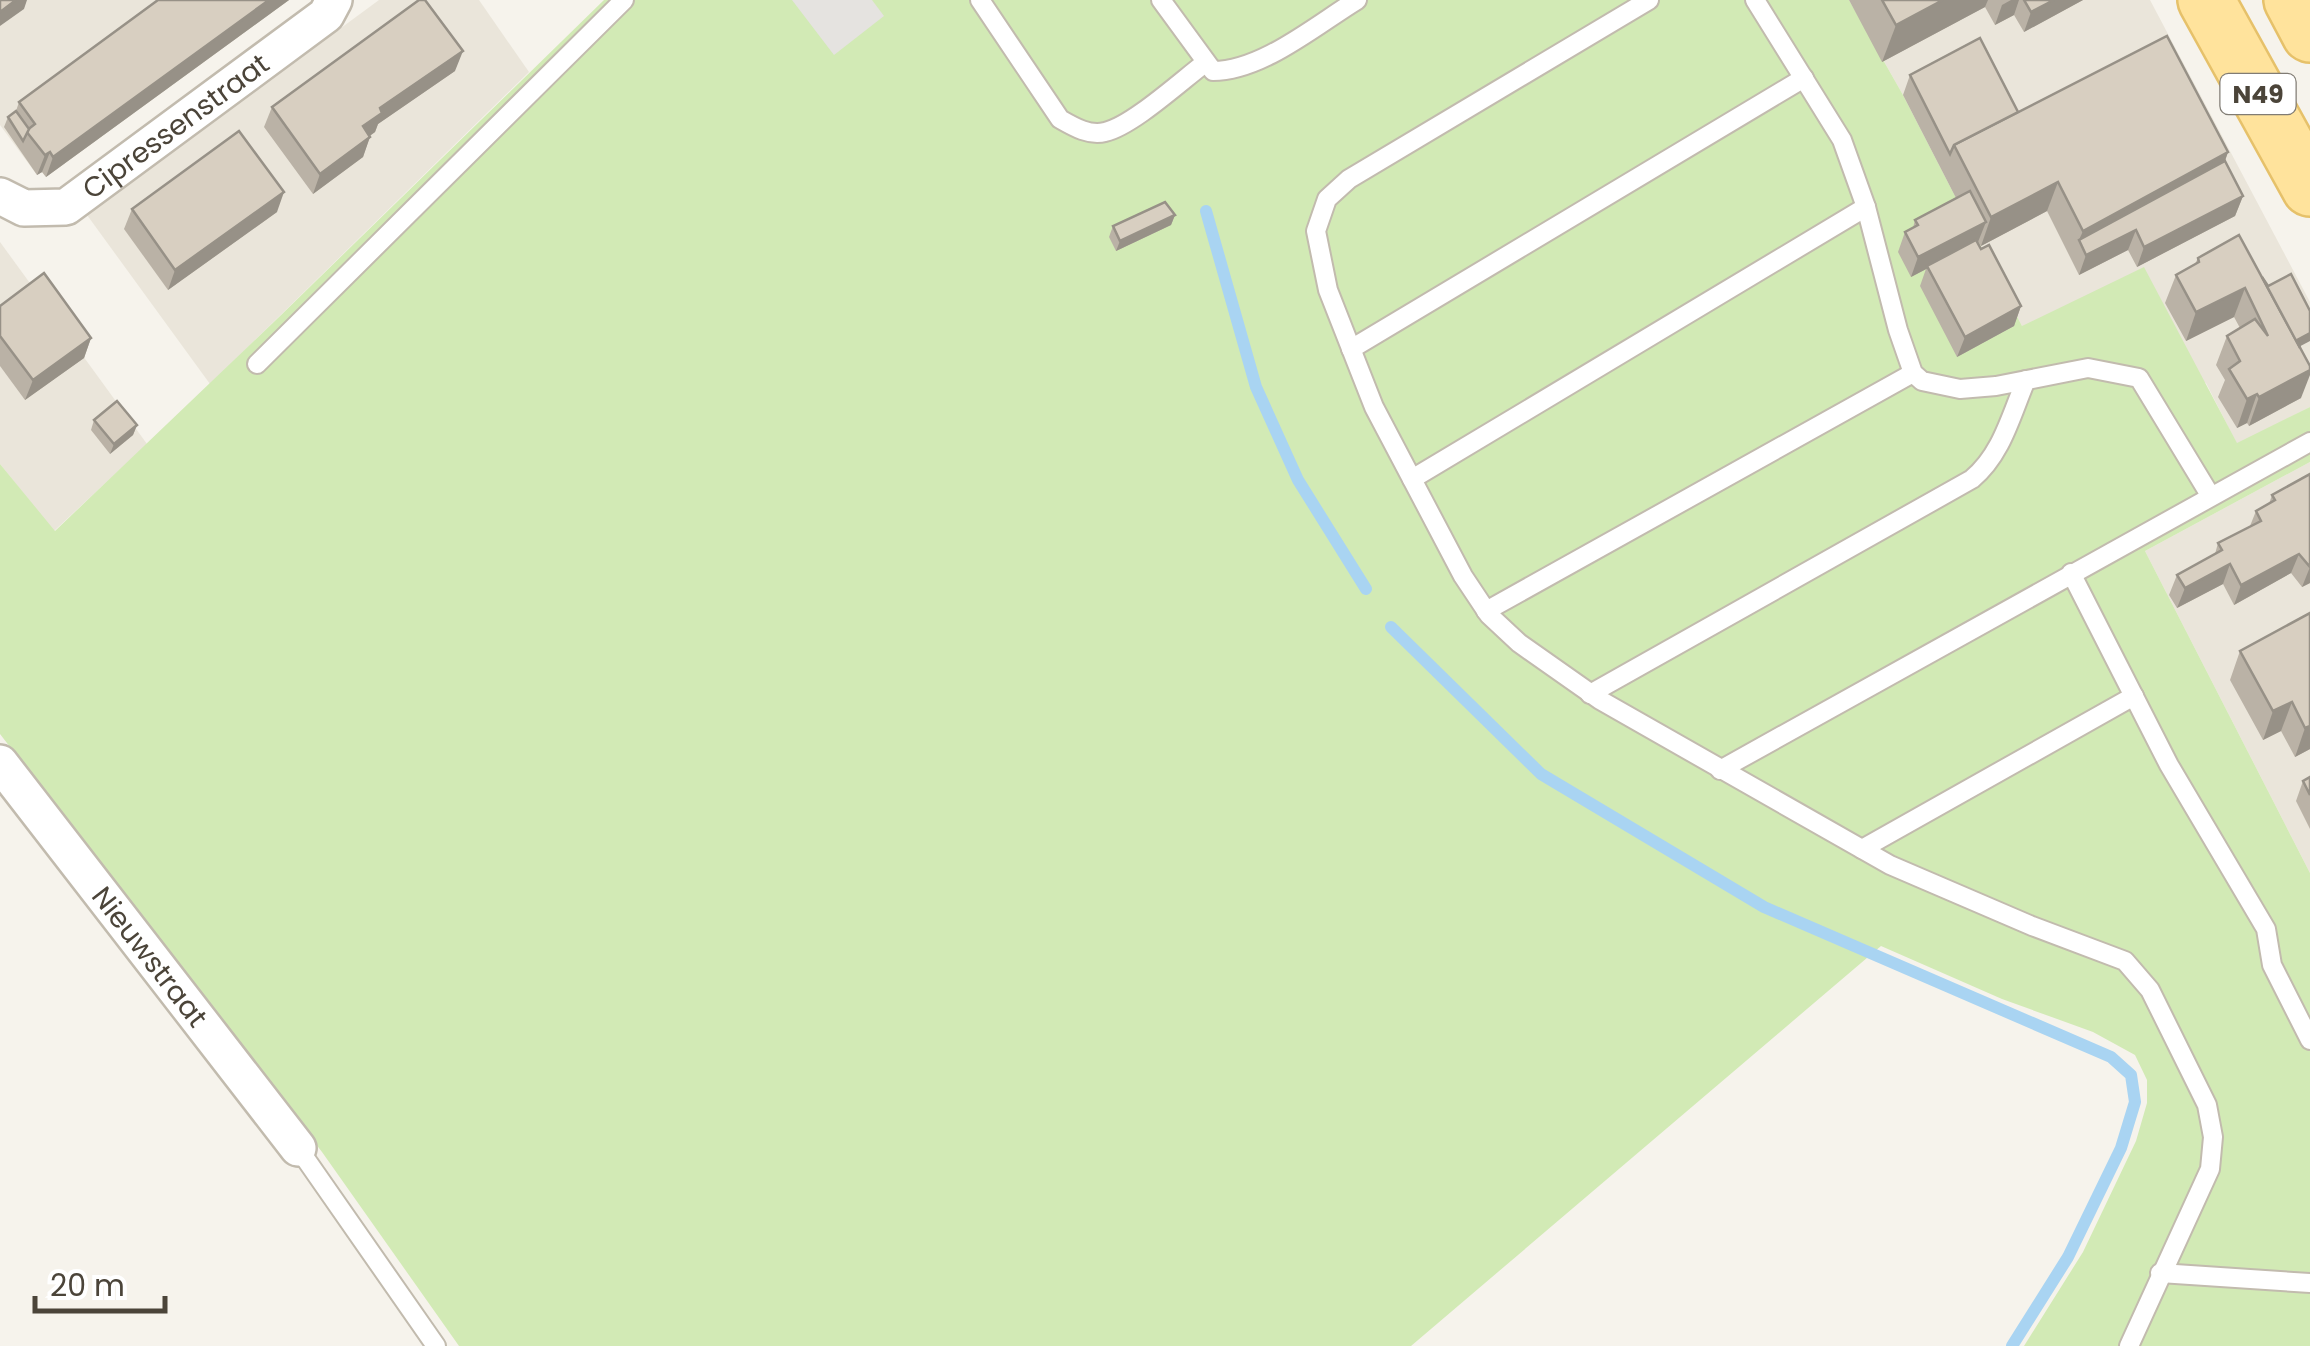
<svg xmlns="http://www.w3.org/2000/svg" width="2310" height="1346" font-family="Poppins,sans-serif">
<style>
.residential{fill:#eae5da}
.green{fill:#d2eab5}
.parking{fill:#e5e3e0}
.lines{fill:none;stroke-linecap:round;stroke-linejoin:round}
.stream{stroke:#a9d4f2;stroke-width:12}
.service-casing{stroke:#c2bbae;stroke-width:22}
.minor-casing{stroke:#c2bbae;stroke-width:40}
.primary-casing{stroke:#e6c16a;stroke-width:60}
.service{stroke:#fff;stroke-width:18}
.minor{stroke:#fff;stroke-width:35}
.primary{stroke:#ffe39c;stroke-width:55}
.wall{fill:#bab2a6}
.shaded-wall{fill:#979187}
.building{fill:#d8cfc1;stroke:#979187;stroke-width:2.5}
.labels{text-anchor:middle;stroke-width:10;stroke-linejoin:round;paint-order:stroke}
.shield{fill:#fff;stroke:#817c74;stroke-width:2.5}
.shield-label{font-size:25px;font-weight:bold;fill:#4b4439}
.street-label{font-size:28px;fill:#4b4439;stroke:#fff}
</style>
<rect width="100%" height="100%" fill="#f6f3ec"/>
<!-- residential -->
<g class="residential">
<polygon points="0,0 289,0 46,177 42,172 37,175 0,125"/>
<polygon points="379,0 479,0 529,72 210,384 87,215"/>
<polygon points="1849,0 2150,0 2310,302 2310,407 2237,444 2206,383 2022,326 1903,95"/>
<polygon points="0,242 147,444 54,531 0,464"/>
<polygon points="2310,462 2310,873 2145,551"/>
</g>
<!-- green -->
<polygon class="green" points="604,0 1849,0 1903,95 2022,326 2144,267 2237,443 2310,407 2310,462 2145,551 2310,873 2310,1346 2024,1346 2083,1252 2136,1141 2147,1103 2147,1080 2135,1055 2093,1032 2002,999 1881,946 1411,1346 459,1346 322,1152 0,734 0,464 55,531 279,317"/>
<!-- parking -->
<polygon class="parking" points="792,0 872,0 884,16 834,55"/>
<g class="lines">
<!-- stream -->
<g class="stream">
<polyline points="1206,211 1256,387 1298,480 1366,589"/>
<polyline points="1391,627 1541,774 1764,907 2111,1057 2131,1075 2135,1102 2121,1148 2068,1257 2012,1346"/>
</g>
<!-- service casing -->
<g class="service-casing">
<g id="service">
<path d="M 980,0 L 1060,119 C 1074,127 1089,136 1105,132 C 1132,126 1181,81 1205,63"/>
<path d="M 1161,0 L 1213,71 C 1262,71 1316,25 1357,0"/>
<polyline points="1649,0 1349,179 1327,199 1316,231 1328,290 1374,407 1463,576 1489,615 1519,643 1600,700 1890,865 2032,926 2125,961 2150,990 2207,1105 2213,1137 2210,1169 2129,1346"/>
<polyline points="1755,0 1842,140 1866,207 1898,330 1913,373 1922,381 1960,389 1996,386 2088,368 2139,378 2210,495"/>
<polyline points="1351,349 1804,78"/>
<polyline points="257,364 624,0"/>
<polyline points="1412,479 1866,207"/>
<polyline points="2071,573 2169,765 2266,929 2272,965 2310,1040"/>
<polyline points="1486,611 1913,373"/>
<path d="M 1590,694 L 1972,479 C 2002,454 2011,415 2026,380"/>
<polyline points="1720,770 2310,442"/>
<polyline points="1862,849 2134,696"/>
<polyline points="298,1148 436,1346"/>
<polyline points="2160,1273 2310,1283"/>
</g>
</g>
<!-- minor casing -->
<g class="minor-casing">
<g id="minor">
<path id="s1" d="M 0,196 L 24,208 L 66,207 L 326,15 L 334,0"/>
<path id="s2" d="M 0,763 L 298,1148"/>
</g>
</g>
<!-- primary casing -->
<g class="primary-casing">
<g id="primary">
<polyline points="2206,0 2310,188"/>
<polyline points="2292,0 2310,34"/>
</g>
</g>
<!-- service -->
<use href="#service" class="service"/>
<!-- minor -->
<use href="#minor" class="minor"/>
<!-- primary -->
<use href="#primary" class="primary"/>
</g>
<!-- wall -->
<g class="wall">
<polygon points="158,0 289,0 46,177 42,172 37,175 4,127 8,117 16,111 19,102"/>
<polygon points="1849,0 2083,0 2024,32 2014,15 1995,25 1985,7 1882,62"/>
<polygon points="455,71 378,124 375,132 370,136 363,157 313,194 264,127 272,107"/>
<polygon points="1910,75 2018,112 2228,152 2225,161 2243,196 2235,216 2137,267 2128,250 2079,275 2047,211 1981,246 1978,242 1981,249 2021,306 2014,326 1957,357 1920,286 1926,269 1911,277 1898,252 1905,232 1913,228 1915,220 1956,198 1903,95"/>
<polygon points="132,209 277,212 168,290 124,229"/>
<polygon points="1175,215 1171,225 1116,251 1109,237 1113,226"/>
<polygon points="2239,235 2300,346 2301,398 2249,426 2247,423 2237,428 2218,397 2225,380 2216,365 2227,336 2240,328 2234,317 2186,341 2165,303 2176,275 2195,264 2198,258"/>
<polygon points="0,306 91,338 84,358 25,400 0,366"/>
<polygon points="94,420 137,425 133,435 110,454 91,430"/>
<polygon points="2310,474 2310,583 2302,587 2291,573 2234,605 2223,584 2177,608 2169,595 2177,575 2215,554 2218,543 2250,526 2256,511 2269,504 2272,495"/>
<polygon points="2310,613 2310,749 2295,757 2281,731 2263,740 2230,680 2240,651"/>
<polygon points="2310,777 2310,829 2296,801 2303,781"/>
</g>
<!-- shaded-wall -->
<g class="shaded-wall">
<polygon points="16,0 27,0 24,9 0,26 0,12"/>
<polygon points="269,0 289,0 46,177 53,157"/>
<polygon points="1943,0 1988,0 1985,7 1882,62 1896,25"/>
<polygon points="2011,0 2019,0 2014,15 1995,25 2002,5"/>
<polygon points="2054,0 2083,0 2024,32 2031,12"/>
<polygon points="463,51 455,71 378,124 375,132 355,146 363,126 380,108"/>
<polygon points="370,137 363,157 313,194 320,174"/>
<polygon points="50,152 42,172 37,175 45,155"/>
<polygon points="2228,152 2218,181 2079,240 2083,231"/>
<polygon points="2058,182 2047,211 1981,246 1991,217"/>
<polygon points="284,192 277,212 168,290 175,270"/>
<polygon points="2243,196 2235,216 2137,267 2144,247"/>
<polygon points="1175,215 1171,225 1116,251 1120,241"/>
<polygon points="1986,222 1978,242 1911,277 1918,257"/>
<polygon points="2136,230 2128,250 2079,275 2086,255"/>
<polygon points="2245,288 2234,317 2186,341 2196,312"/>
<polygon points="2021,306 2014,326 1957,357 1965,337"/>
<polygon points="2310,333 2310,341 2293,350 2297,340"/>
<polygon points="91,338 84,358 25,400 33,380"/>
<polygon points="2310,370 2310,375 2301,398 2249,426 2259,397"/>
<polygon points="2257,394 2247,423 2237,428 2247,399"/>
<polygon points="137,425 133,435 110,454 114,444"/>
<polygon points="2299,554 2291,573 2234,605 2241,585"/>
<polygon points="2230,564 2223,584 2177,608 2185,588"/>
<polygon points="2310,567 2310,583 2302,587"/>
<polygon points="2292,702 2281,731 2263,740 2273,711"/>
<polygon points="2310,726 2310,749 2295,757 2305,728"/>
</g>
<!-- building -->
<g class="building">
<polygon points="0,0 16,0 0,12"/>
<polygon points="158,0 269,0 53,157 50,152 45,155 26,131 35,124 19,102"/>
<polygon points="419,0 425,0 463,51 380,108 382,113 363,126 370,137 320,174 272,107"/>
<polygon points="1882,0 1943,0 1896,25"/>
<polygon points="2024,0 2054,0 2031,12"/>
<polygon points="2167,36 2228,152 2083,231 2058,182 1991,217 1954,145"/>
<polygon points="1980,38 2018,112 1954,145 1950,154 1910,75"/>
<polygon points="16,111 29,129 23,141 8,117"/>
<polygon points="239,131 284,192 175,270 132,209"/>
<polygon points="2225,161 2243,196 2144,247 2136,230 2086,255 2079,240"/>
<polygon points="1970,191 1986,222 1918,257 1905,232 1918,225 1915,220"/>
<polygon points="1165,202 1175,215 1120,241 1113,226"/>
<polygon points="2239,235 2310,366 2310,370 2259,397 2257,394 2247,399 2229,369 2240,361 2227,336 2255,319 2268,336 2245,288 2196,312 2176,275 2199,262 2198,258"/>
<polygon points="1976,240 1981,249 1989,245 2021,306 1965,337 1927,266"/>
<polygon points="44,273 91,338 33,380 0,336 0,306"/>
<polygon points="2291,274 2310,311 2310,333 2297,340 2300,348 2262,277 2268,286"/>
<polygon points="117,401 137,425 114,444 94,420"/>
<polygon points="2310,474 2310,567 2299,554 2241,585 2230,564 2185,588 2177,575 2222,550 2218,543 2261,521 2256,511 2275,500 2272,495"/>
<polygon points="2310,613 2310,726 2305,728 2292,702 2273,711 2240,651"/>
<polygon points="2310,777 2310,795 2303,781"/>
</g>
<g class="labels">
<!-- shield labels -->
<rect class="shield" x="2220.5" y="74" width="75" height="40" rx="8"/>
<g class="shield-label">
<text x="2258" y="103">N49</text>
</g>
<!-- street labels -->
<g class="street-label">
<text dy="10" stroke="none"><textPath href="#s1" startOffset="205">Cipressenstraat</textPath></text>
<text dy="10" stroke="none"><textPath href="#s2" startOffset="245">Nieuwstraat</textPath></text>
</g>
</g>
<!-- scale -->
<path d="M35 1296v15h130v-15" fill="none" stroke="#4b4439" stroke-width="5"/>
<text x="50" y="1296" font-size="30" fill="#4b4439" stroke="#ffffff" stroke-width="8" paint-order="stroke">20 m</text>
</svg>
